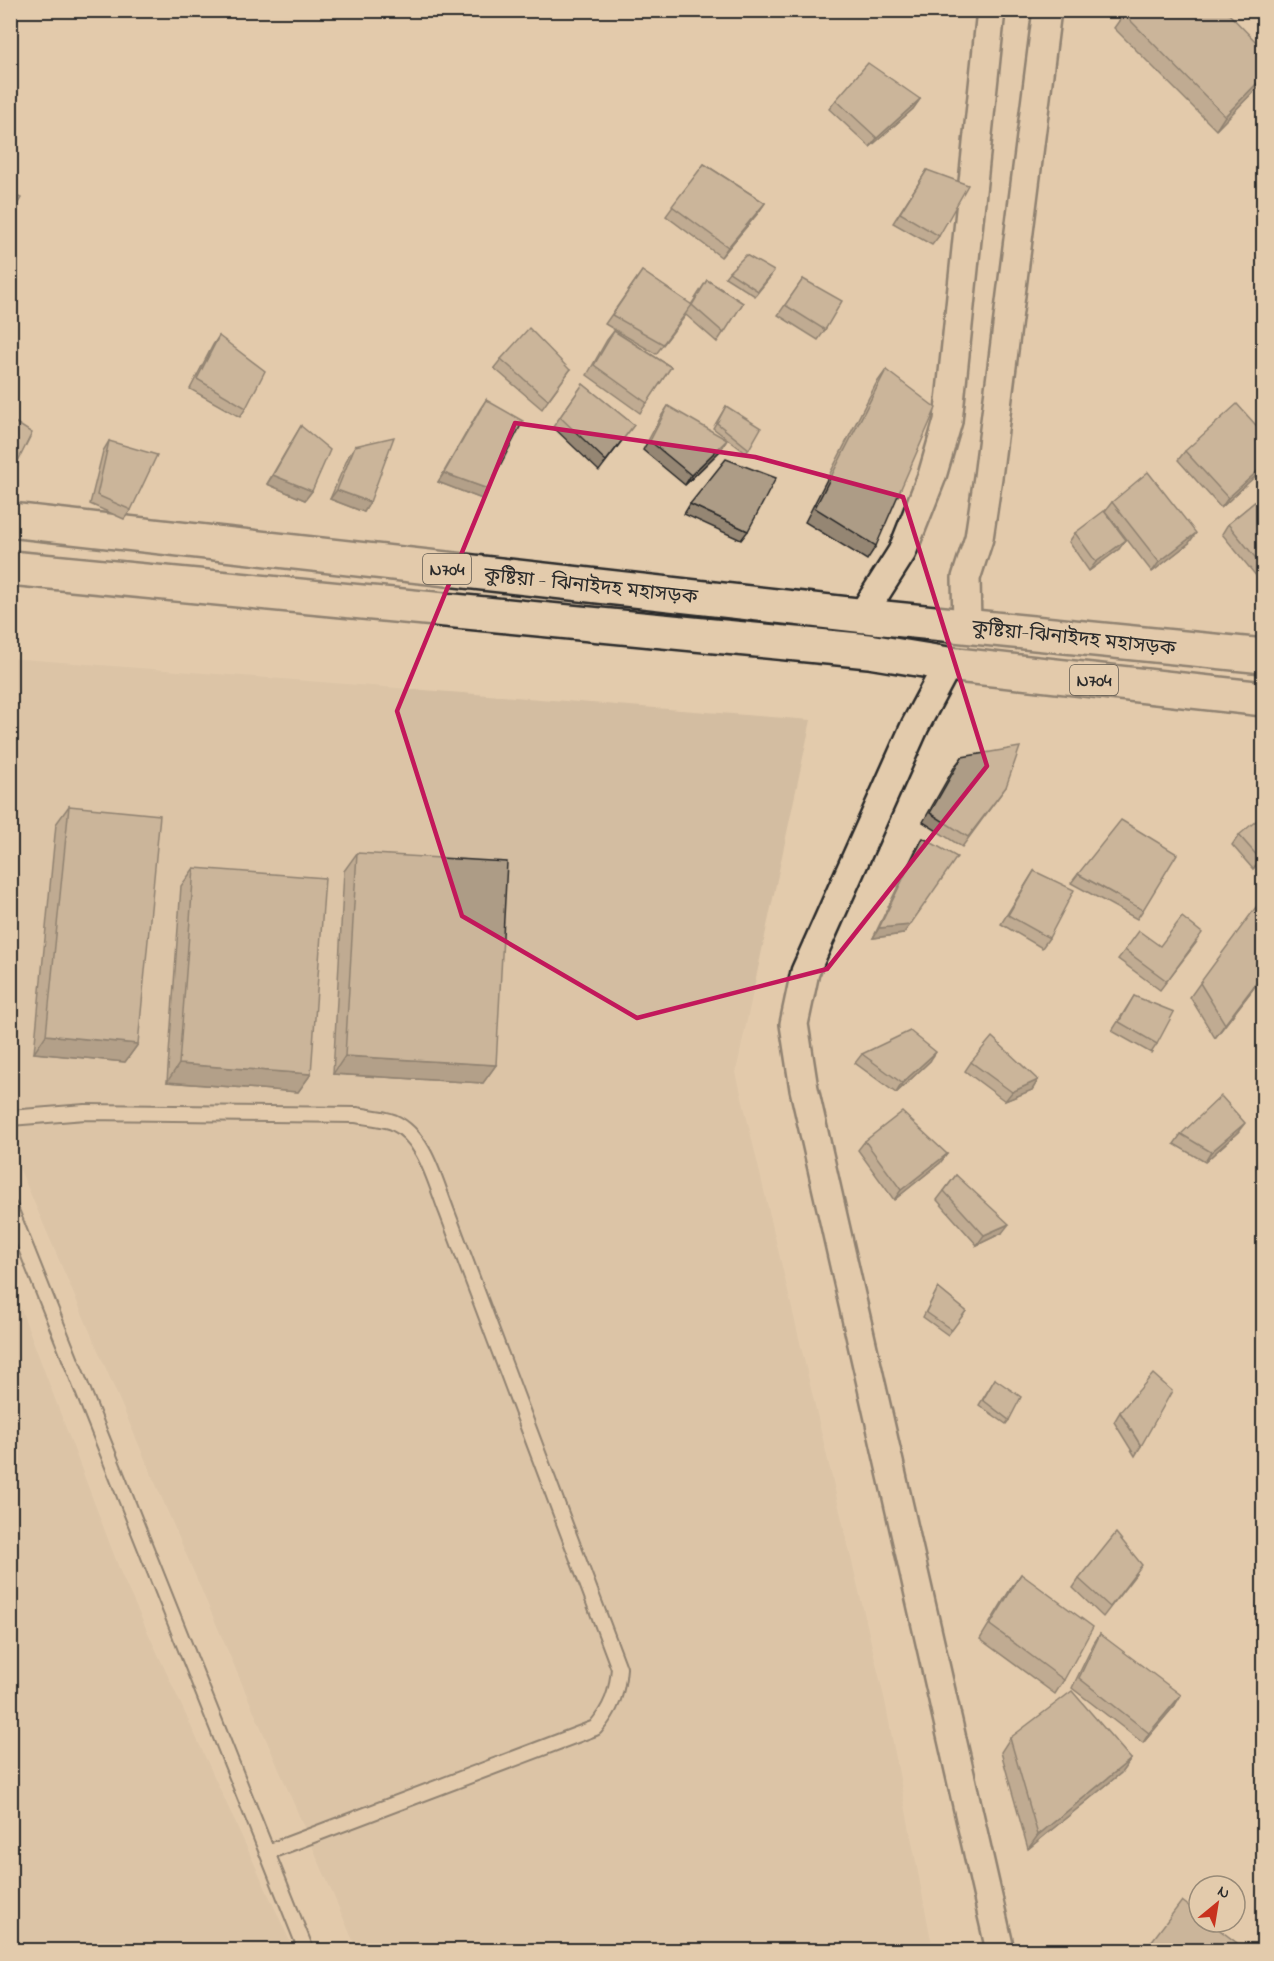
<svg xmlns="http://www.w3.org/2000/svg" width="1274" height="1961" font-family="'Indie Flower','Noto Sans Bengali',sans-serif">
<style>
.built{fill:#d3bda1}
.lines{fill:none;stroke-linecap:round;stroke-linejoin:round}
.service-casing{stroke:#2b2b2b;stroke-width:18}
.minor-casing{stroke:#2b2b2b;stroke-width:32}
.trunk-casing{stroke:#2b2b2b;stroke-width:38}
.service{stroke:#e3cbac;stroke-width:14}
.minor{stroke:#e3cbac;stroke-width:27}
.trunk{stroke:#e3cbac;stroke-width:33}
.wall{fill:#958673;stroke:#2b2b2b;stroke-width:1.5}
.shaded-wall{fill:#796d5e;stroke:#2b2b2b;stroke-width:1.5}
.building{fill:#ad9c86;stroke:#2b2b2b;stroke-width:1.5}
.marked{fill:none;stroke:#c2185b;stroke-width:4.5;stroke-linejoin:round}
.labels{text-anchor:middle;stroke-width:5;stroke-linejoin:round;paint-order:stroke}
.shield{fill:#e3cbac;stroke:#625b52;stroke-width:1.5}
.shield-label{font-size:18px;font-weight:bold;fill:#2b2b2b}
.street-label{font-size:20px;fill:#2b2b2b;stroke:#e3cbac}
</style>
<rect width="100%" height="100%" fill="#e3cbac"/>
<filter id="ink" filterUnits="userSpaceOnUse"><feTurbulence type="fractalNoise" baseFrequency=".0167" numOctaves="2"/><feDisplacementMap in="SourceGraphic" scale="12" xChannelSelector="R" yChannelSelector="G"/><feConvolveMatrix kernelMatrix="1 2 1 2 8 2 1 2 1" color-interpolation-filters="sRGB"/></filter>
<g filter="url(#ink)">
<!-- built -->
<g class="built">
<polygon points="10,658 811,720 736,1072 885,1701 933,1950 357,1950 11,1149"/>
<polygon points="10,1280 122,1576 294,1950 11,1950"/>
</g>
<g class="lines">
<!-- service casing -->
<g class="service-casing">
<g id="service">
<path d="M 10,1118 L 85,1112 L 356,1115 C 368,1117 382,1118 393,1122 C 425,1136 435,1182 447,1212 L 619,1668 C 617,1693 612,1708 595,1728 L 268,1852"/>
<polyline points="10,1208 306,1950"/>
</g>
</g>
<!-- minor casing -->
<g class="minor-casing">
<g id="minor">
<polyline points="862,615 902,552 932,476 948,421 991,10"/>
<polyline points="967,626 966,578 979,538 988,477 1047,10"/>
<polyline points="948,664 915,726 805,972 794,1024 804,1089 1000,1950"/>
</g>
</g>
<!-- trunk casing -->
<g class="trunk-casing">
<g id="trunk">
<polyline points="10,520 884,618 1264,656"/>
<polyline points="10,568 869,651 948,664 1264,699"/>
</g>
</g>
<!-- service -->
<use href="#service" class="service"/>
<!-- minor -->
<use href="#minor" class="minor"/>
<!-- trunk -->
<use href="#trunk" class="trunk"/>
</g>
<!-- wall -->
<g class="wall">
<polygon points="1124,14 1263,82 1216,130 1114,28"/>
<polygon points="920,99 913,109 870,147 829,109 836,100"/>
<polygon points="704,164 765,203 758,213 721,257 666,216"/>
<polygon points="927,170 939,236 932,245 893,223"/>
<polygon points="642,271 691,305 707,280 743,303 717,342 686,315 656,354 605,324"/>
<polygon points="729,272 771,276 755,296 725,277"/>
<polygon points="803,279 825,330 818,340 778,315"/>
<polygon points="614,331 671,367 640,413 587,375 607,340"/>
<polygon points="219,336 246,408 240,417 190,389 213,345"/>
<polygon points="501,359 570,370 542,409 494,368"/>
<polygon points="886,370 876,546 867,560 805,522 876,384"/>
<polygon points="583,384 634,425 599,471 553,427"/>
<polygon points="486,400 482,499 438,482 480,409"/>
<polygon points="668,406 721,450 685,485 643,450 662,415"/>
<polygon points="726,406 749,449 746,453 713,428"/>
<polygon points="301,426 312,491 305,500 267,484 295,436"/>
<polygon points="109,441 131,510 124,519 90,504 103,451"/>
<polygon points="355,446 370,502 364,512 330,499 349,455"/>
<polygon points="1185,451 1263,469 1221,508 1178,460"/>
<polygon points="1263,495 1263,571 1257,577 1222,534 1228,524"/>
<polygon points="1112,502 1189,543 1152,572 1105,511"/>
<polygon points="690,504 748,531 741,540 684,514"/>
<polygon points="1075,533 1119,549 1089,571 1069,542"/>
<polygon points="962,757 1006,787 962,847 923,822 955,766"/>
<polygon points="69,806 138,1044 125,1062 34,1053 56,824"/>
<polygon points="1239,835 1263,858 1253,869 1232,845"/>
<polygon points="923,838 903,934 873,938 917,847"/>
<polygon points="357,853 496,1065 483,1083 333,1074 344,871"/>
<polygon points="194,868 311,1074 298,1092 167,1082 181,886"/>
<polygon points="1034,871 1049,938 1042,948 1001,924"/>
<polygon points="1078,874 1143,910 1137,919 1071,883"/>
<polygon points="1196,943 1160,990 1118,959 1125,950"/>
<polygon points="1263,976 1215,1038 1190,997 1200,983"/>
<polygon points="1134,996 1157,1044 1151,1053 1112,1031"/>
<polygon points="862,1054 930,1061 896,1093 855,1063"/>
<polygon points="971,1062 1038,1080 1032,1090 1005,1101 965,1071"/>
<polygon points="1238,1132 1205,1162 1174,1144 1181,1134"/>
<polygon points="865,1141 947,1154 940,1163 894,1200 858,1150"/>
<polygon points="956,1175 1002,1233 977,1245 937,1200"/>
<polygon points="938,1288 966,1311 948,1335 923,1317"/>
<polygon points="995,1379 1009,1420 1006,1424 979,1405"/>
<polygon points="1120,1412 1141,1446 1135,1456 1114,1422"/>
<polygon points="1021,1574 1064,1680 1055,1694 980,1639 1011,1588"/>
<polygon points="1136,1574 1103,1617 1073,1588 1079,1579"/>
<polygon points="1100,1634 1175,1705 1143,1743 1072,1688 1094,1643"/>
<polygon points="1010,1738 1131,1759 1121,1773 1028,1849 1001,1752"/>
</g>
<!-- shaded-wall -->
<g class="shaded-wall">
<polygon points="1263,77 1263,82 1216,130 1225,116"/>
<polygon points="920,99 913,109 870,147 877,138"/>
<polygon points="765,203 758,213 721,257 728,247"/>
<polygon points="727,440 721,450 685,485 691,475"/>
<polygon points="1263,466 1263,469 1221,508 1228,498"/>
<polygon points="444,473 488,489 482,499 438,482"/>
<polygon points="273,475 312,491 305,500 267,484"/>
<polygon points="337,490 370,502 364,512 330,499"/>
<polygon points="1196,533 1189,543 1152,572 1159,562"/>
<polygon points="1126,540 1119,549 1089,571 1096,562"/>
<polygon points="1263,568 1263,571 1257,577"/>
<polygon points="1263,855 1263,858 1253,869 1260,859"/>
<polygon points="910,925 903,934 873,938 879,928"/>
<polygon points="1263,974 1263,976 1215,1038 1225,1024"/>
<polygon points="46,1035 138,1044 125,1062 34,1053"/>
<polygon points="936,1052 930,1061 896,1093 902,1083"/>
<polygon points="345,1056 496,1065 483,1083 333,1074"/>
<polygon points="179,1064 311,1074 298,1092 167,1082"/>
<polygon points="1038,1080 1032,1090 1005,1101 1012,1092"/>
<polygon points="1245,1123 1238,1132 1205,1162 1211,1152"/>
<polygon points="947,1154 940,1163 894,1200 901,1190"/>
<polygon points="1009,1224 1002,1233 977,1245 984,1235"/>
<polygon points="1181,1695 1175,1705 1143,1743 1149,1733"/>
<polygon points="1131,1759 1121,1773 1028,1849 1038,1835"/>
</g>
<!-- building -->
<g class="building">
<polygon points="1127,10 1225,10 1263,49 1263,77 1225,116 1124,14"/>
<polygon points="868,63 920,99 877,138 836,100"/>
<polygon points="704,164 765,203 728,247 672,206"/>
<polygon points="927,170 968,185 939,236 900,213"/>
<polygon points="10,193 21,198 10,216"/>
<polygon points="746,255 774,271 758,291 729,272"/>
<polygon points="642,271 692,305 663,344 612,315"/>
<polygon points="803,279 842,301 825,330 785,305"/>
<polygon points="707,280 743,303 724,333 692,305"/>
<polygon points="529,328 570,370 548,400 501,359"/>
<polygon points="614,331 671,367 647,403 594,365"/>
<polygon points="219,336 265,371 246,408 197,379"/>
<polygon points="886,370 936,408 876,546 815,508"/>
<polygon points="583,384 634,425 606,461 560,417"/>
<polygon points="486,400 523,421 488,489 444,473"/>
<polygon points="1237,404 1263,433 1263,466 1228,498 1185,451"/>
<polygon points="668,406 727,440 691,475 650,441"/>
<polygon points="726,406 761,428 749,449 717,423"/>
<polygon points="10,419 32,433 13,471 10,469"/>
<polygon points="301,426 330,450 312,491 273,475"/>
<polygon points="394,437 370,502 337,490 355,446"/>
<polygon points="109,441 157,455 131,510 97,495"/>
<polygon points="726,459 776,478 748,531 690,504"/>
<polygon points="1148,472 1196,533 1159,562 1112,502"/>
<polygon points="1263,495 1263,567 1228,524"/>
<polygon points="1104,511 1126,540 1096,562 1075,533"/>
<polygon points="1020,747 1006,787 968,837 930,813 962,757"/>
<polygon points="69,806 160,815 138,1044 46,1035"/>
<polygon points="1263,815 1263,855 1260,859 1239,835"/>
<polygon points="1121,820 1177,854 1143,910 1078,874"/>
<polygon points="923,838 957,857 910,925 879,928"/>
<polygon points="357,853 507,862 496,1065 345,1056"/>
<polygon points="194,868 325,878 311,1074 179,1064"/>
<polygon points="1034,871 1074,890 1049,938 1008,915"/>
<polygon points="1262,899 1263,899 1263,974 1225,1024 1200,983"/>
<polygon points="1182,917 1202,933 1167,981 1125,950 1139,931 1160,946"/>
<polygon points="1134,996 1174,1012 1157,1044 1119,1022"/>
<polygon points="910,1031 936,1052 902,1083 862,1054"/>
<polygon points="992,1037 1038,1080 1012,1092 971,1062"/>
<polygon points="1221,1096 1245,1123 1211,1152 1181,1134"/>
<polygon points="902,1112 947,1154 901,1190 865,1141"/>
<polygon points="956,1175 1009,1224 984,1235 944,1191"/>
<polygon points="938,1288 966,1311 952,1330 926,1312"/>
<polygon points="1153,1374 1172,1391 1141,1446 1120,1412"/>
<polygon points="995,1379 1021,1397 1009,1420 983,1400"/>
<polygon points="1116,1533 1142,1565 1110,1607 1079,1579"/>
<polygon points="1021,1574 1093,1627 1064,1680 990,1625"/>
<polygon points="1100,1634 1181,1695 1149,1733 1079,1678"/>
<polygon points="1072,1691 1131,1759 1038,1835 1010,1738"/>
<polygon points="1182,1901 1199,1914 1199,1922 1209,1922 1237,1943 1232,1950 1145,1950"/>
</g>
</g>
<!-- marked area -->
<path d="M0 0H1274V1961H0ZM 515,423 L 755,457 L 903,497 L 987,766 L 827,969 L 637,1018 L 462,916 L 397,711 Z" fill="#e3cbac" fill-opacity=".55" fill-rule="evenodd"/>
<path class="marked" d="M 515,423 L 755,457 L 903,497 L 987,766 L 827,969 L 637,1018 L 462,916 L 397,711 Z"/>
<g class="labels">
<!-- shield labels -->
<g class="shield">
<rect x="423" y="554" width="48" height="30" rx="4.5"/>
<rect x="1070" y="665" width="48" height="30" rx="4.5"/>
</g>
<g class="shield-label">
<text x="447" y="575">N704</text>
<text x="1094" y="686">N704</text>
</g>
<!-- street labels -->
<g class="street-label">
<text transform="translate(591 585) rotate(6)" y="7">কুষ্টিয়া - ঝিনাইদহ মহাসড়ক</text>
<text transform="translate(1074 637) rotate(6)" y="7">কুষ্টিয়া-ঝিনাইদহ মহাসড়ক</text>
</g>
</g>
<!-- margin -->
<rect width="1274" height="1961" fill="none" stroke="#e3cbac" stroke-width="36"/>
<rect x="18" y="18" width="1238" height="1925" fill="none" stroke="#2b2b2b" stroke-width="2" filter="url(#ink)"/>
<!-- north arrow -->
<g transform="translate(1217 1904) rotate(30)"><circle r="28" fill="#e3cbac" stroke="#998b78" stroke-width="1.5"/>
<path d="M0-4.5L10 22L0 15L-10 22Z" fill="#c8321e"/>
<text y="-9" font-size="16" font-weight="bold" text-anchor="middle" fill="#2b2b2b">N</text>
</g>
</svg>
